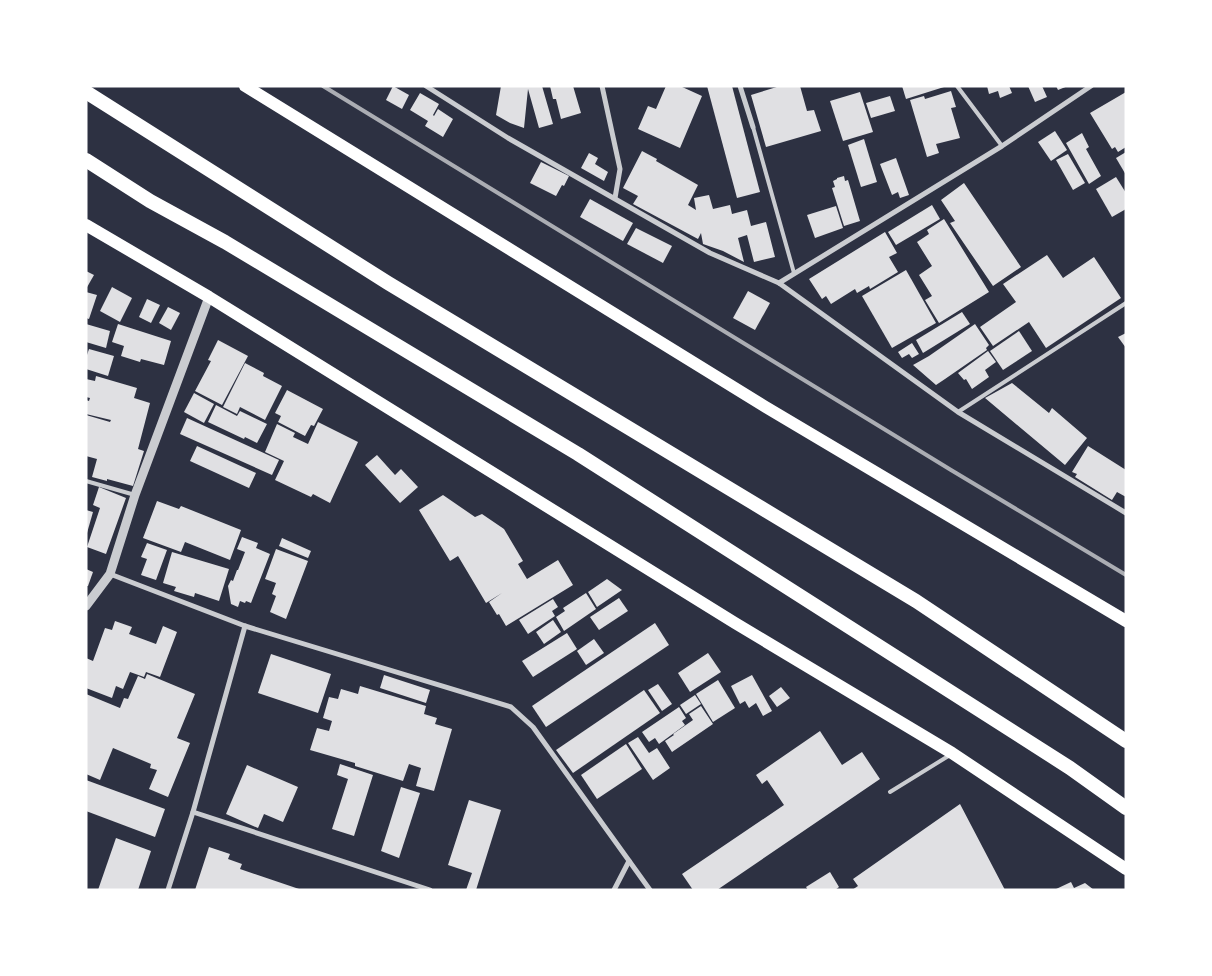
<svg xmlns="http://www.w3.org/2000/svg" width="1212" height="976" font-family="Mulish,sans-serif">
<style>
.building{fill:#e0e0e3}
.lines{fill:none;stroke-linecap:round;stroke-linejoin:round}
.service{stroke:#caccd0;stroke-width:4}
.minor{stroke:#caccd0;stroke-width:5}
.tertiary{stroke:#caccd0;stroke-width:9}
.primary{stroke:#fff;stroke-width:12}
.trunk{stroke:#fff;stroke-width:14}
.rail{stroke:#abadb3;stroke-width:4}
</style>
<rect width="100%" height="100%" fill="#2d3142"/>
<!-- building -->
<g class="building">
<polygon points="393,86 409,95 402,109 386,100"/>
<polygon points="501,86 542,86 553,124 539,128 528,89 524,128 510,123 496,115"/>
<polygon points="550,86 573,86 581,113 561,119 556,99 553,99"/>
<polygon points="666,86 680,86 702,96 680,148 638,129 648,106 656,109"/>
<polygon points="707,86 732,86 760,192 737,198"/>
<polygon points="780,86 800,86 807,111 814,110 821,131 766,147 751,95"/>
<polygon points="902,86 944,86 944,87 906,99"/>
<polygon points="987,86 1009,86 1012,93 1000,98 998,91 989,94"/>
<polygon points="1028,86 1042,86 1047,97 1035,102"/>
<polygon points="1056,86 1068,86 1058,90"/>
<polygon points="951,91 956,107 951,108 960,138 936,144 939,153 927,157 910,100 924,96 925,99"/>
<polygon points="860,92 873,132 843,141 830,101"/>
<polygon points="1126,92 1126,147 1118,152 1115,147 1112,149 1090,113"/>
<polygon points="420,93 439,104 433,115 434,116 438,109 453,119 443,137 425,126 428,121 410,110"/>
<polygon points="890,96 895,111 871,118 866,103"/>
<polygon points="1055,131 1067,150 1051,161 1038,142"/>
<polygon points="1082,133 1089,147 1086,149 1101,176 1089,184 1066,143"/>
<polygon points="864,139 877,182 861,187 848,145"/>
<polygon points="642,151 657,159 656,161 698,185 688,205 696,210 694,198 709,195 713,209 730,205 732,214 747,210 751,226 766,222 775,257 754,262 747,235 738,238 744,262 723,251 703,244 701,233 698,239 633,204 638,196 623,188"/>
<polygon points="1126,152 1126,175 1116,158"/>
<polygon points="589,153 598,158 595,164 608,172 604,181 581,168"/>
<polygon points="1068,154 1085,183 1073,190 1056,160"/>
<polygon points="896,158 909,195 900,198 898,192 892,195 880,164"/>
<polygon points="541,162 569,176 564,186 562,185 556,196 530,183"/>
<polygon points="844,176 845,181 848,180 860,221 844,226 832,188 835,187 833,181 837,179 837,178"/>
<polygon points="1116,177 1126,193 1126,209 1112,217 1096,189"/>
<polygon points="964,183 1021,267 993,286 950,223 955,221 941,200"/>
<polygon points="590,199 633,223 623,241 580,217"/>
<polygon points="932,205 940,219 896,245 888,232"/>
<polygon points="836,206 843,228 815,238 807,215"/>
<polygon points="944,219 989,292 939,323 925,300 932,296 919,275 932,266 917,242 929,234 927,230"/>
<polygon points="636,228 672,246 663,263 627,244"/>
<polygon points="885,232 897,253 889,257 898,272 870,289 869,286 857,293 855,289 831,304 826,296 822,299 809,279"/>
<polygon points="1047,255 1063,278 1094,257 1121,298 1046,348 1029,322 993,346 980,327 1016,302 1003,284"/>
<polygon points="906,270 936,323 892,348 862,296"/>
<polygon points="86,271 94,275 86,289"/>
<polygon points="112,287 132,298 120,322 100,311"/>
<polygon points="748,291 770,303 755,330 733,318"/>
<polygon points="86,292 97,295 89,319 86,318"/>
<polygon points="147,299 160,305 151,323 139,317"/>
<polygon points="168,307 180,313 171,330 159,323"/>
<polygon points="962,312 970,324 923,353 916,340"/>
<polygon points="86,324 110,331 106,348 86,342"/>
<polygon points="118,324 171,341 164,365 141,359 140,362 121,356 124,346 112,342"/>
<polygon points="975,324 989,345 986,348 987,350 945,379 936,385 913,365 929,356"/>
<polygon points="1019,331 1032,351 1003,370 990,351"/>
<polygon points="1126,333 1126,348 1118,337"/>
<polygon points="218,340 248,356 222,405 195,391 211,361 208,360"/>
<polygon points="912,343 919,354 912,358 909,354 902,358 898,352"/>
<polygon points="89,349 114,356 108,376 86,369 86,358"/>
<polygon points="988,351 996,362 985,370 989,377 972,389 966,379 964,380 958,373"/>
<polygon points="245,363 264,373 263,376 282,386 265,420 240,407 237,414 223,407"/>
<polygon points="96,376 137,388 134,398 150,403 138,449 144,451 133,486 107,479 107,481 92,477 97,459 86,456 86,415 110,422 111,420 86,414 86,400 89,401 90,398 86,397 86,379 95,381"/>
<polygon points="1012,383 1049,413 1052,408 1087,438 1065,465 985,398"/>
<polygon points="287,390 323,409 314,426 311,425 305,436 278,422 281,416 275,413"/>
<polygon points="194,393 214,404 204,423 184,412"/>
<polygon points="216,405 237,416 240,411 267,424 257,443 245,437 244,439 208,422"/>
<polygon points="187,418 279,460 272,475 180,434"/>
<polygon points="318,422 358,442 330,503 313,494 311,497 275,480 284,461 265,452 277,424 295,433 293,437 308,444"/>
<polygon points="197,446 256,473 249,488 190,461"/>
<polygon points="1088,446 1126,470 1126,497 1117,492 1112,500 1075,477 1077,474 1072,472"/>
<polygon points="377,455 395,475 401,469 418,487 400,503 365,465"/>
<polygon points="99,487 126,498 106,554 87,547 100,508 93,505"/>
<polygon points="443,495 475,517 482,514 504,529 523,561 518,564 527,579 558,560 573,585 506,626 499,614 497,615 489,602 502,593 486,603 458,556 450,561 419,510"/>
<polygon points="157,501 179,509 181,506 241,530 230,560 185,542 181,552 143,538"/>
<polygon points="86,510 93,512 87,533 86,532"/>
<polygon points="242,537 258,543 256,548 270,554 251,603 246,601 245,603 240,601 238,607 231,604 228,586 231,580 233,581 237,570 238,570 245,552 237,549"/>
<polygon points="282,538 311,551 308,558 279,546"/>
<polygon points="147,543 167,550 156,580 141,575 147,559 141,557"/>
<polygon points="276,549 308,561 286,619 270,612 276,596 272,594 276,583 265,579"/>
<polygon points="172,552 229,569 219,601 195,593 194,597 174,591 176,587 163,583"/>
<polygon points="86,569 93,572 88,586 86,586"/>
<polygon points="607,579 622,590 597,607 588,592"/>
<polygon points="586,593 596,609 564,631 556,617 565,611 563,608"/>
<polygon points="619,598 628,611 599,630 590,617"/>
<polygon points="553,599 558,607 552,611 555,616 528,634 519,620"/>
<polygon points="553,620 561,632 544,644 536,632"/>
<polygon points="115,621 132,627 129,634 156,644 163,626 177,632 160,677 146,672 144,677 130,672 123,689 116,686 112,698 86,688 86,658 93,661 105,628 112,630"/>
<polygon points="655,623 669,645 546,727 532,706"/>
<polygon points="567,633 577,649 533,677 522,661"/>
<polygon points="594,639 604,653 586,665 577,651"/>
<polygon points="708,653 721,672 690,692 678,673"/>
<polygon points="271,654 331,674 318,713 258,693"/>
<polygon points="147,674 195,694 177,738 190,743 168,797 149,789 157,770 150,768 151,764 113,748 100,780 86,774 86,694 120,708 124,698 128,699 138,676 145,679"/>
<polygon points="384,675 430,690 426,703 380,688"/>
<polygon points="752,675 772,711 763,716 756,703 749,708 745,701 740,704 731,686"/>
<polygon points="718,680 735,708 713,722 696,694"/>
<polygon points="658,684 672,704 662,711 648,690"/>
<polygon points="360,686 426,706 424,714 437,718 435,724 452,729 434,791 416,786 421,768 409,764 403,781 355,766 355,763 310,750 317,728 329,731 332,721 323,718 329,697 338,699 341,689 358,694"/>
<polygon points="781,687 790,698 777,707 769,696"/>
<polygon points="644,690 660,713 573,773 556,750"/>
<polygon points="695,695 701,704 686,714 680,705"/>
<polygon points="701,706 713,724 672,752 665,741 674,735 673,734 693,720 689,714"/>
<polygon points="679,707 686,718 682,721 685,725 659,744 655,738 649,742 642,732"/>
<polygon points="820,731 842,765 862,752 880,779 717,890 693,890 682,874 784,805 767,780 762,784 756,775"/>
<polygon points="638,737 649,753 657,748 670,768 653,780 628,743"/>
<polygon points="626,744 642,769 597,799 581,775"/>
<polygon points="340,764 373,775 354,836 332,829 348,779 337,775"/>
<polygon points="247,765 298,787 283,822 264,814 258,828 226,814"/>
<polygon points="86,780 165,809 155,837 86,811"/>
<polygon points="401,787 420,793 399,858 381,851"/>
<polygon points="469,800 501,810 476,890 466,890 472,873 448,865"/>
<polygon points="960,804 1005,890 852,890 858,886 853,879"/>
<polygon points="116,838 151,851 138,890 98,890"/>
<polygon points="209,847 230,854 228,859 242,864 240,869 302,890 195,890"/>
<polygon points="830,872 839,887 835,890 808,890 806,887"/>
<polygon points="1071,882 1074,888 1085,883 1094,890 1054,890"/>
</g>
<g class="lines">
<!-- service -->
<g class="service">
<polyline points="957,86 1002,146"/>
<polyline points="753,127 794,273"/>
<polyline points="958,412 1126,303"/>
<polyline points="86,481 135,495"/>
<polyline points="890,792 950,755"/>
</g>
<!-- minor -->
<g class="minor">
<polyline points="426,86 508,138 710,253 779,283 958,412 1126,513"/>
<polyline points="602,86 620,169 615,198"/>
<polyline points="740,86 753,127"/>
<polyline points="779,283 1002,146 1091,86"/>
<polyline points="110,574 245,626 511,707 533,727 650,890"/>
<polyline points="193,812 430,890"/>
<polyline points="168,890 193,812 245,626"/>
<polyline points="614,890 629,861"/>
</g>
<!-- tertiary -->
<polyline class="tertiary" points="86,606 110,574 135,495 209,297"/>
<!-- primary -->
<g class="primary">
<polyline points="245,86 764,406 1126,621"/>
<polyline points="86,225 209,297 735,623 952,753 1126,869"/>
</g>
<!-- trunk -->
<g class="trunk">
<polyline points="86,92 388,283 916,601 1126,741"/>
<polyline points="86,160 150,201 225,242 578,454 1070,768 1126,808"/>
</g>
<!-- rail -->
<polyline class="rail" points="323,86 951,470 1126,575"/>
</g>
<!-- border -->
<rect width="1212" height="976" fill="none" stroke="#ffffff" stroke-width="175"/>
</svg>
